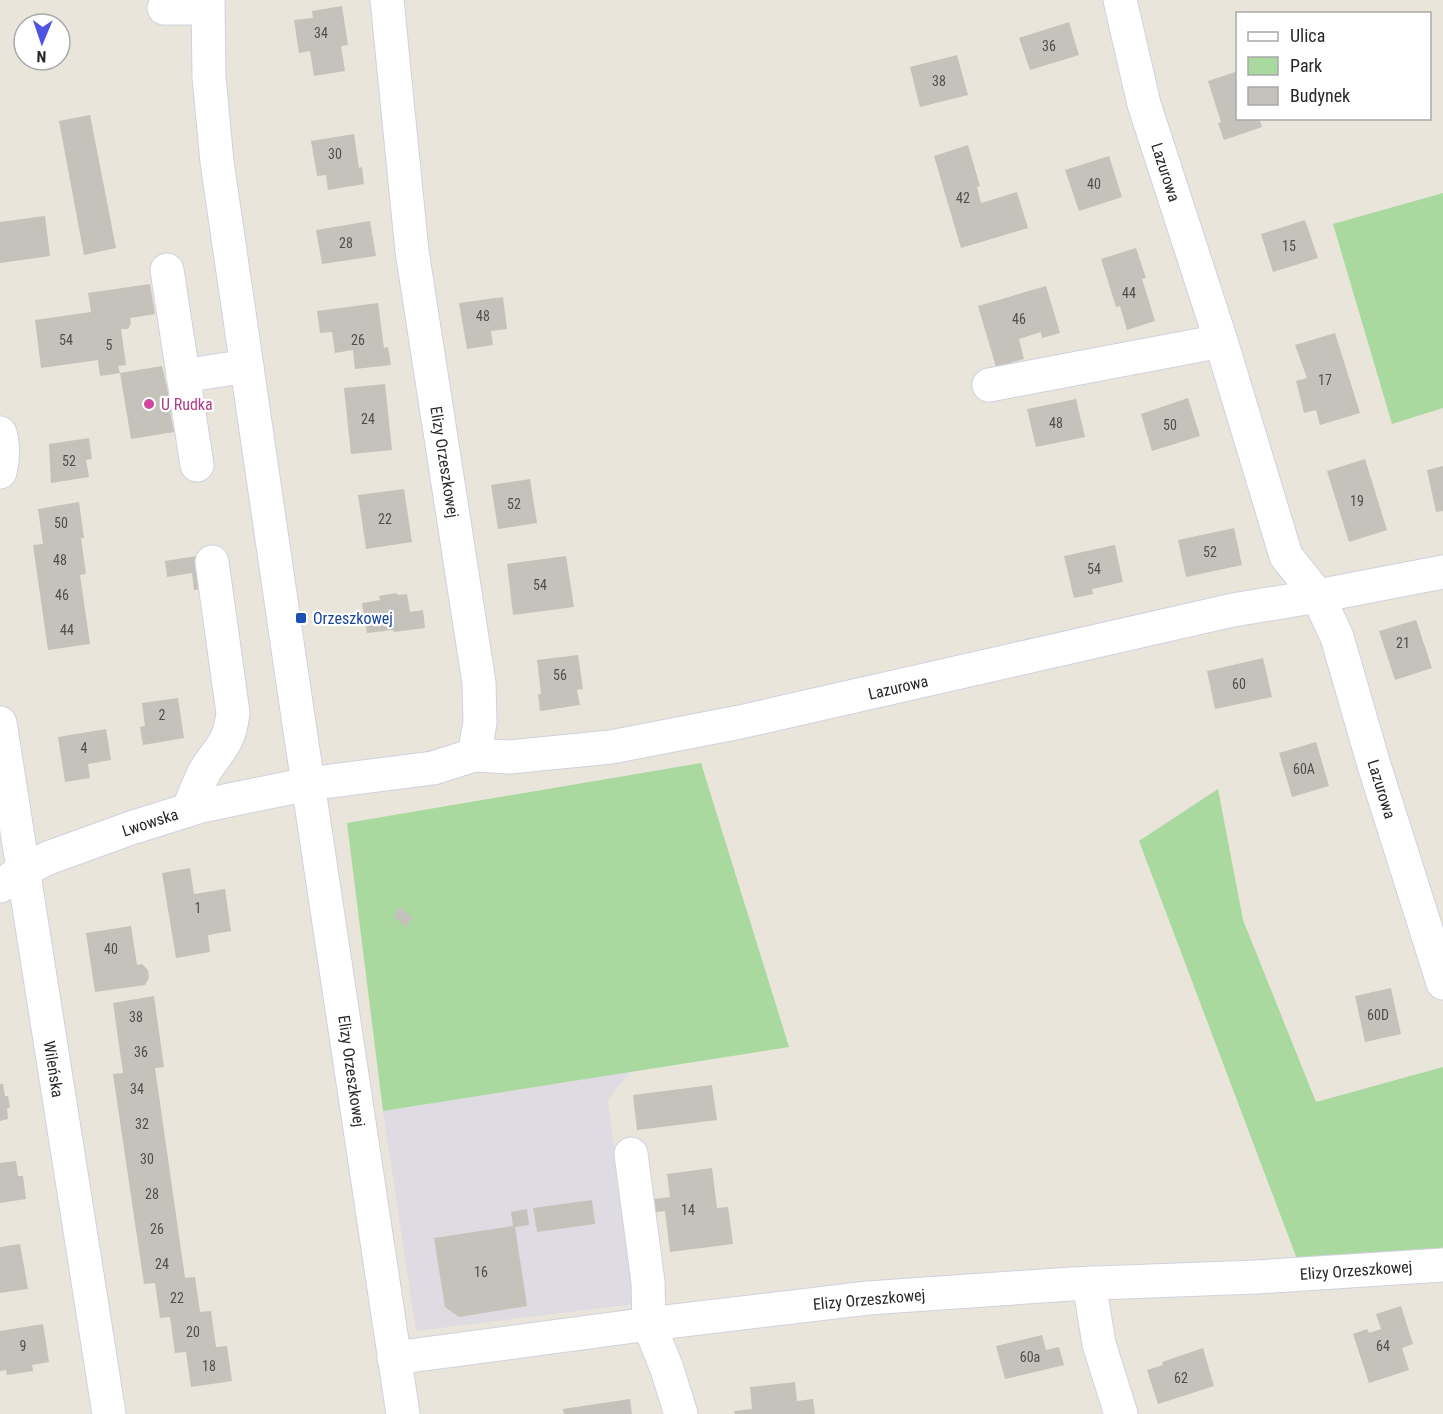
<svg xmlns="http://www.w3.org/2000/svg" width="1443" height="1414" font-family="'Roboto Condensed',sans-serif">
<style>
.industrial{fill:#dedbe2}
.green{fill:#a9d99e}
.building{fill:#c4c2bb}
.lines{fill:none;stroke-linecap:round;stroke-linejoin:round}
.minor-casing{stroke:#d1d1df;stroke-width:35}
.minor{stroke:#fff;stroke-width:33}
.hotel-dot{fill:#d1479c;stroke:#fff;stroke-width:2}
.transit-dot{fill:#1a4fb4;stroke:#fff;stroke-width:2}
.labels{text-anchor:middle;stroke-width:4.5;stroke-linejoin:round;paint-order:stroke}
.number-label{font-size:14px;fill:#4f4e4d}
.street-label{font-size:16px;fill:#282828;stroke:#fff}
.hotel-label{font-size:16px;fill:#b23c85;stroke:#fff;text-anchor:start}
.transit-label{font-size:16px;fill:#164399;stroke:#fff;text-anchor:start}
</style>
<rect width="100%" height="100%" fill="#e9e5db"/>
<!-- industrial -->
<polygon class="industrial" points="630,1072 608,1100 634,1304 416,1331 383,1111"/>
<!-- green -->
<g class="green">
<polygon points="1443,193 1443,408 1392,424 1333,224"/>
<polygon points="701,763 789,1047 383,1111 347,823"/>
<polygon points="1218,789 1243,920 1316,1102 1443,1067 1443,1270 1297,1259 1139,841"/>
</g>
<!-- building -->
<g class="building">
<polygon points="342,6 348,45 341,46 345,71 314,76 310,51 299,53 294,20 313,18 312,11"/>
<polygon points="1069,22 1079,55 1030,70 1019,38"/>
<polygon points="957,55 968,95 920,107 910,67"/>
<polygon points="1238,71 1238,118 1259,118 1262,127 1224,140 1218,123 1221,122 1208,81"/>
<polygon points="90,115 116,248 84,255 59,121"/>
<polygon points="354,134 359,168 362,167 364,184 328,190 326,175 317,176 311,141"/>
<polygon points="968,145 980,186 977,187 981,203 1017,192 1028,228 961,248 934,156"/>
<polygon points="1109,156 1122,197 1079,211 1065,170"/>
<polygon points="45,216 50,256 0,263 0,222"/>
<polygon points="1305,220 1318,258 1273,272 1261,234"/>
<polygon points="370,221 376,256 322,264 316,230"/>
<polygon points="1136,248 1146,278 1142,279 1155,321 1127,330 1120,306 1116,307 1101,259"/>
<polygon points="150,284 155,314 130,318 131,324 128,329 121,329 126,365 118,366 120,373 162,366 169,397 172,397 174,412 170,412 174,432 131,439 120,373 100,376 98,360 41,368 35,320 91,312 88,293"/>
<polygon points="1046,286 1060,333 1042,338 1041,332 1019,339 1024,359 996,367 978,306"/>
<polygon points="503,297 507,329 491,331 493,345 467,349 459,303"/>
<polygon points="378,303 384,348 388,347 391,365 355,369 353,350 335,353 332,332 320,333 317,311"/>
<polygon points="1335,333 1360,413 1320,425 1316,410 1304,413 1296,381 1307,378 1295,345"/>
<polygon points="385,384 392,450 351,454 344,388"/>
<polygon points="1188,398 1200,436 1152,451 1141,414"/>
<polygon points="1076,399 1085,437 1036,447 1027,409"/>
<polygon points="89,438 92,459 86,460 89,477 51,483 49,444"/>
<polygon points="1365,459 1387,530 1349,542 1327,471"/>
<polygon points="1443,466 1443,511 1436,512 1427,470"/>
<polygon points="530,479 537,523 498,529 491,485"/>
<polygon points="404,489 412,542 366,549 358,495"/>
<polygon points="79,502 84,538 81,538 86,574 80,575 90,644 48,650 33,545 43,544 38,509"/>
<polygon points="1234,528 1242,565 1186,577 1178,540"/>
<polygon points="1115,545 1123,582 1092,589 1093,594 1074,598 1064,556"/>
<polygon points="197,556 202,589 194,590 192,573 167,577 165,561"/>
<polygon points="566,556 574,607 513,615 507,564"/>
<polygon points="397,593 397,595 407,594 410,612 423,610 425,628 394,632 393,630 367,633 362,603 380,600 379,596"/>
<polygon points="1416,620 1432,668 1395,680 1379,631"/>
<polygon points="578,655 583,689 577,690 580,705 540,711 538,694 541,694 537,660"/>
<polygon points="1263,658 1272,697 1215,709 1207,671"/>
<polygon points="178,698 184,738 143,745 140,727 145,726 142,703"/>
<polygon points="106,729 111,760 88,764 90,778 65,782 58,737"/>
<polygon points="1316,742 1329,786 1292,797 1279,753"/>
<polygon points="190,868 194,894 225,889 231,931 208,935 210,952 176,958 162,873"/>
<polygon points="400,907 413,918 406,927 393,916"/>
<polygon points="131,926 137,965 142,964 148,970 149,978 145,985 95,992 86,933"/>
<polygon points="1391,988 1401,1034 1365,1042 1355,996"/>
<polygon points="154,996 164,1067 155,1068 185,1278 195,1277 200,1312 211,1311 216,1347 227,1346 232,1381 191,1387 186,1352 175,1353 170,1317 160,1318 155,1283 144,1284 113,1074 123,1073 113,1003"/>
<polygon points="0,1084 3,1084 5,1096 8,1096 10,1108 7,1108 8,1119 0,1121"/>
<polygon points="712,1085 717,1120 637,1130 633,1095"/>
<polygon points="16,1161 18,1176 23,1176 26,1199 0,1203 0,1163"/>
<polygon points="712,1168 717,1208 728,1207 733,1244 670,1252 665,1211 648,1213 646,1200 670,1197 667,1174"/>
<polygon points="592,1200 595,1224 537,1232 533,1208"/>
<polygon points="527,1209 529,1225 515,1227 527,1306 459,1317 445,1307 434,1238 513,1226 511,1212"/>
<polygon points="20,1244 28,1289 0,1293 0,1247"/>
<polygon points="1401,1306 1413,1344 1402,1348 1409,1370 1369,1383 1353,1334 1367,1329 1369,1333 1381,1329 1376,1314"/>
<polygon points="43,1324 49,1362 32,1365 33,1371 7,1375 6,1370 0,1371 0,1331"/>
<polygon points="1042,1335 1046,1350 1059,1347 1064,1365 1005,1379 996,1346"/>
<polygon points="1203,1348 1214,1386 1158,1404 1147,1370 1163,1365 1162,1362"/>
<polygon points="795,1382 797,1401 813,1399 815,1414 735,1414 734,1411 752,1409 750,1387"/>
<polygon points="630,1399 632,1414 564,1414 563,1409"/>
</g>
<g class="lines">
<!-- minor casing -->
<g class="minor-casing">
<g id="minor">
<polyline points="208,0 209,77 217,162 298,717 403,1414"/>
<polyline points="164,8 207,8"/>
<polyline points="167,270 197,465"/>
<polyline points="183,376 247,366"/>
<polyline points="989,385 1221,341"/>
<path d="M 0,433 C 4,446 3,459 0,472"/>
<polyline points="1443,572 1318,596 1337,637 1374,765 1443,983"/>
<polyline points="0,723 109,1414"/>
<polyline points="474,755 509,757 611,747 740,722 1233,610 1318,596 1286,556 1221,341 1144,104 1120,0"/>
<path d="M 188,810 C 194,798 198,783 205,771 C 220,747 229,745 233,713 L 212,562"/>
<polyline points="0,886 22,871 48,858 131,828 201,806 308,784 433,768 474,755 480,723 479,683 412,251 387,0"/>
<polyline points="631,1154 648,1282 649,1324 868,1298 1071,1284 1256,1277 1443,1265"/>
<polyline points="1089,1283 1099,1344 1121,1414"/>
<polyline points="394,1358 649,1324 667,1369 681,1414"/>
</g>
</g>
<!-- minor -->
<use href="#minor" class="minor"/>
</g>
<!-- markers -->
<circle class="hotel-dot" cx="149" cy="404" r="6"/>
<rect class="transit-dot" x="295" y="612" width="12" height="12" rx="3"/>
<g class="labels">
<!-- number labels -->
<g class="number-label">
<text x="321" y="38">34</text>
<text x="1049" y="51">36</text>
<text x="939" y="86">38</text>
<text x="335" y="159">30</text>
<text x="1094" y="189">40</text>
<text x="963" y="203">42</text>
<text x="346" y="248">28</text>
<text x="1289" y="251">15</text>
<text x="1129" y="298">44</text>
<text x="483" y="321">48</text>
<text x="1019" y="324">46</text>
<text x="66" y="345">54</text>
<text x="358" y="345">26</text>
<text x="109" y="350">5</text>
<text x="1325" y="385">17</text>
<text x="368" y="424">24</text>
<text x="1056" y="428">48</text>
<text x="1170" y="430">50</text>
<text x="69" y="466">52</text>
<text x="1357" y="506">19</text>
<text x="514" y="509">52</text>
<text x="385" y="524">22</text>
<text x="61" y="528">50</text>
<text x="1210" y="557">52</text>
<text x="60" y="565">48</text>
<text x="1094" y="574">54</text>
<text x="540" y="590">54</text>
<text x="62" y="600">46</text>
<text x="67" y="635">44</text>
<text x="1403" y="648">21</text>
<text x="560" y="680">56</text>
<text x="1239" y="689">60</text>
<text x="162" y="720">2</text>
<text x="84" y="753">4</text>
<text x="1304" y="774">60A</text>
<text x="198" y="913">1</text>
<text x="111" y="954">40</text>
<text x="1378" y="1020">60D</text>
<text x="136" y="1022">38</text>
<text x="141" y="1057">36</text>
<text x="137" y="1094">34</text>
<text x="142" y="1129">32</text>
<text x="147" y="1164">30</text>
<text x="152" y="1199">28</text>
<text x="688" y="1215">14</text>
<text x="157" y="1234">26</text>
<text x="162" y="1269">24</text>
<text x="481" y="1277">16</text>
<text x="177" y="1303">22</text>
<text x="193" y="1337">20</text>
<text x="23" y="1351">9</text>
<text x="1383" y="1351">64</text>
<text x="1030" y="1362">60a</text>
<text x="209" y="1371">18</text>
<text x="1181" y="1383">62</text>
</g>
<!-- street labels -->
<g class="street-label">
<text transform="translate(1166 172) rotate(72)" y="6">Lazurowa</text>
<text transform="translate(445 462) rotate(81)" y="6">Elizy Orzeszkowej</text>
<text transform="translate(898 687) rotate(-13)" y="6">Lazurowa</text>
<text transform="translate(1382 789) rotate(73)" y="6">Lazurowa</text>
<text transform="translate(150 822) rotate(-18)" y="6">Lwowska</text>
<text transform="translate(54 1069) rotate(81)" y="6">Wileńska</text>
<text transform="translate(352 1071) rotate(82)" y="6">Elizy Orzeszkowej</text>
<text transform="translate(1356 1270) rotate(-4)" y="6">Elizy Orzeszkowej</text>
<text transform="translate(869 1299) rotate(-5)" y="6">Elizy Orzeszkowej</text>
</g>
<!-- hotel labels -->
<g class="hotel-label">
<text x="161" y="410">U Rudka</text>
</g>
<!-- transit labels -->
<g class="transit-label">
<text x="313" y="624">Orzeszkowej</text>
</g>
</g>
<!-- legend -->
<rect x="1236" y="12" width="195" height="108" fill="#ffffff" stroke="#a9a9a9" stroke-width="1.5"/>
<rect x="1248" y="32" width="30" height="9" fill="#ffffff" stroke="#a9a9a9" stroke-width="1.5"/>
<text x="1290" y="42" font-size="18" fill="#282828">Ulica</text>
<rect x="1248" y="57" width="30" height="18" fill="#a9d99e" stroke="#a9a9a9" stroke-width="1.5"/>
<text x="1290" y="72" font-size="18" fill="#282828">Park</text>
<rect x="1248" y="87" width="30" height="18" fill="#c4c2bb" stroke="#a9a9a9" stroke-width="1.5"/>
<text x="1290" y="102" font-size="18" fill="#282828">Budynek</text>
<!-- north arrow -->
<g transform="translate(42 42) rotate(182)"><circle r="28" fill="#ffffff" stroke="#a9a9a9" stroke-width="1.5"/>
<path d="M0-4.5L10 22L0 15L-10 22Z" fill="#4e53e3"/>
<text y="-9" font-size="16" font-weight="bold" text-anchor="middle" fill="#282828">N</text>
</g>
</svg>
